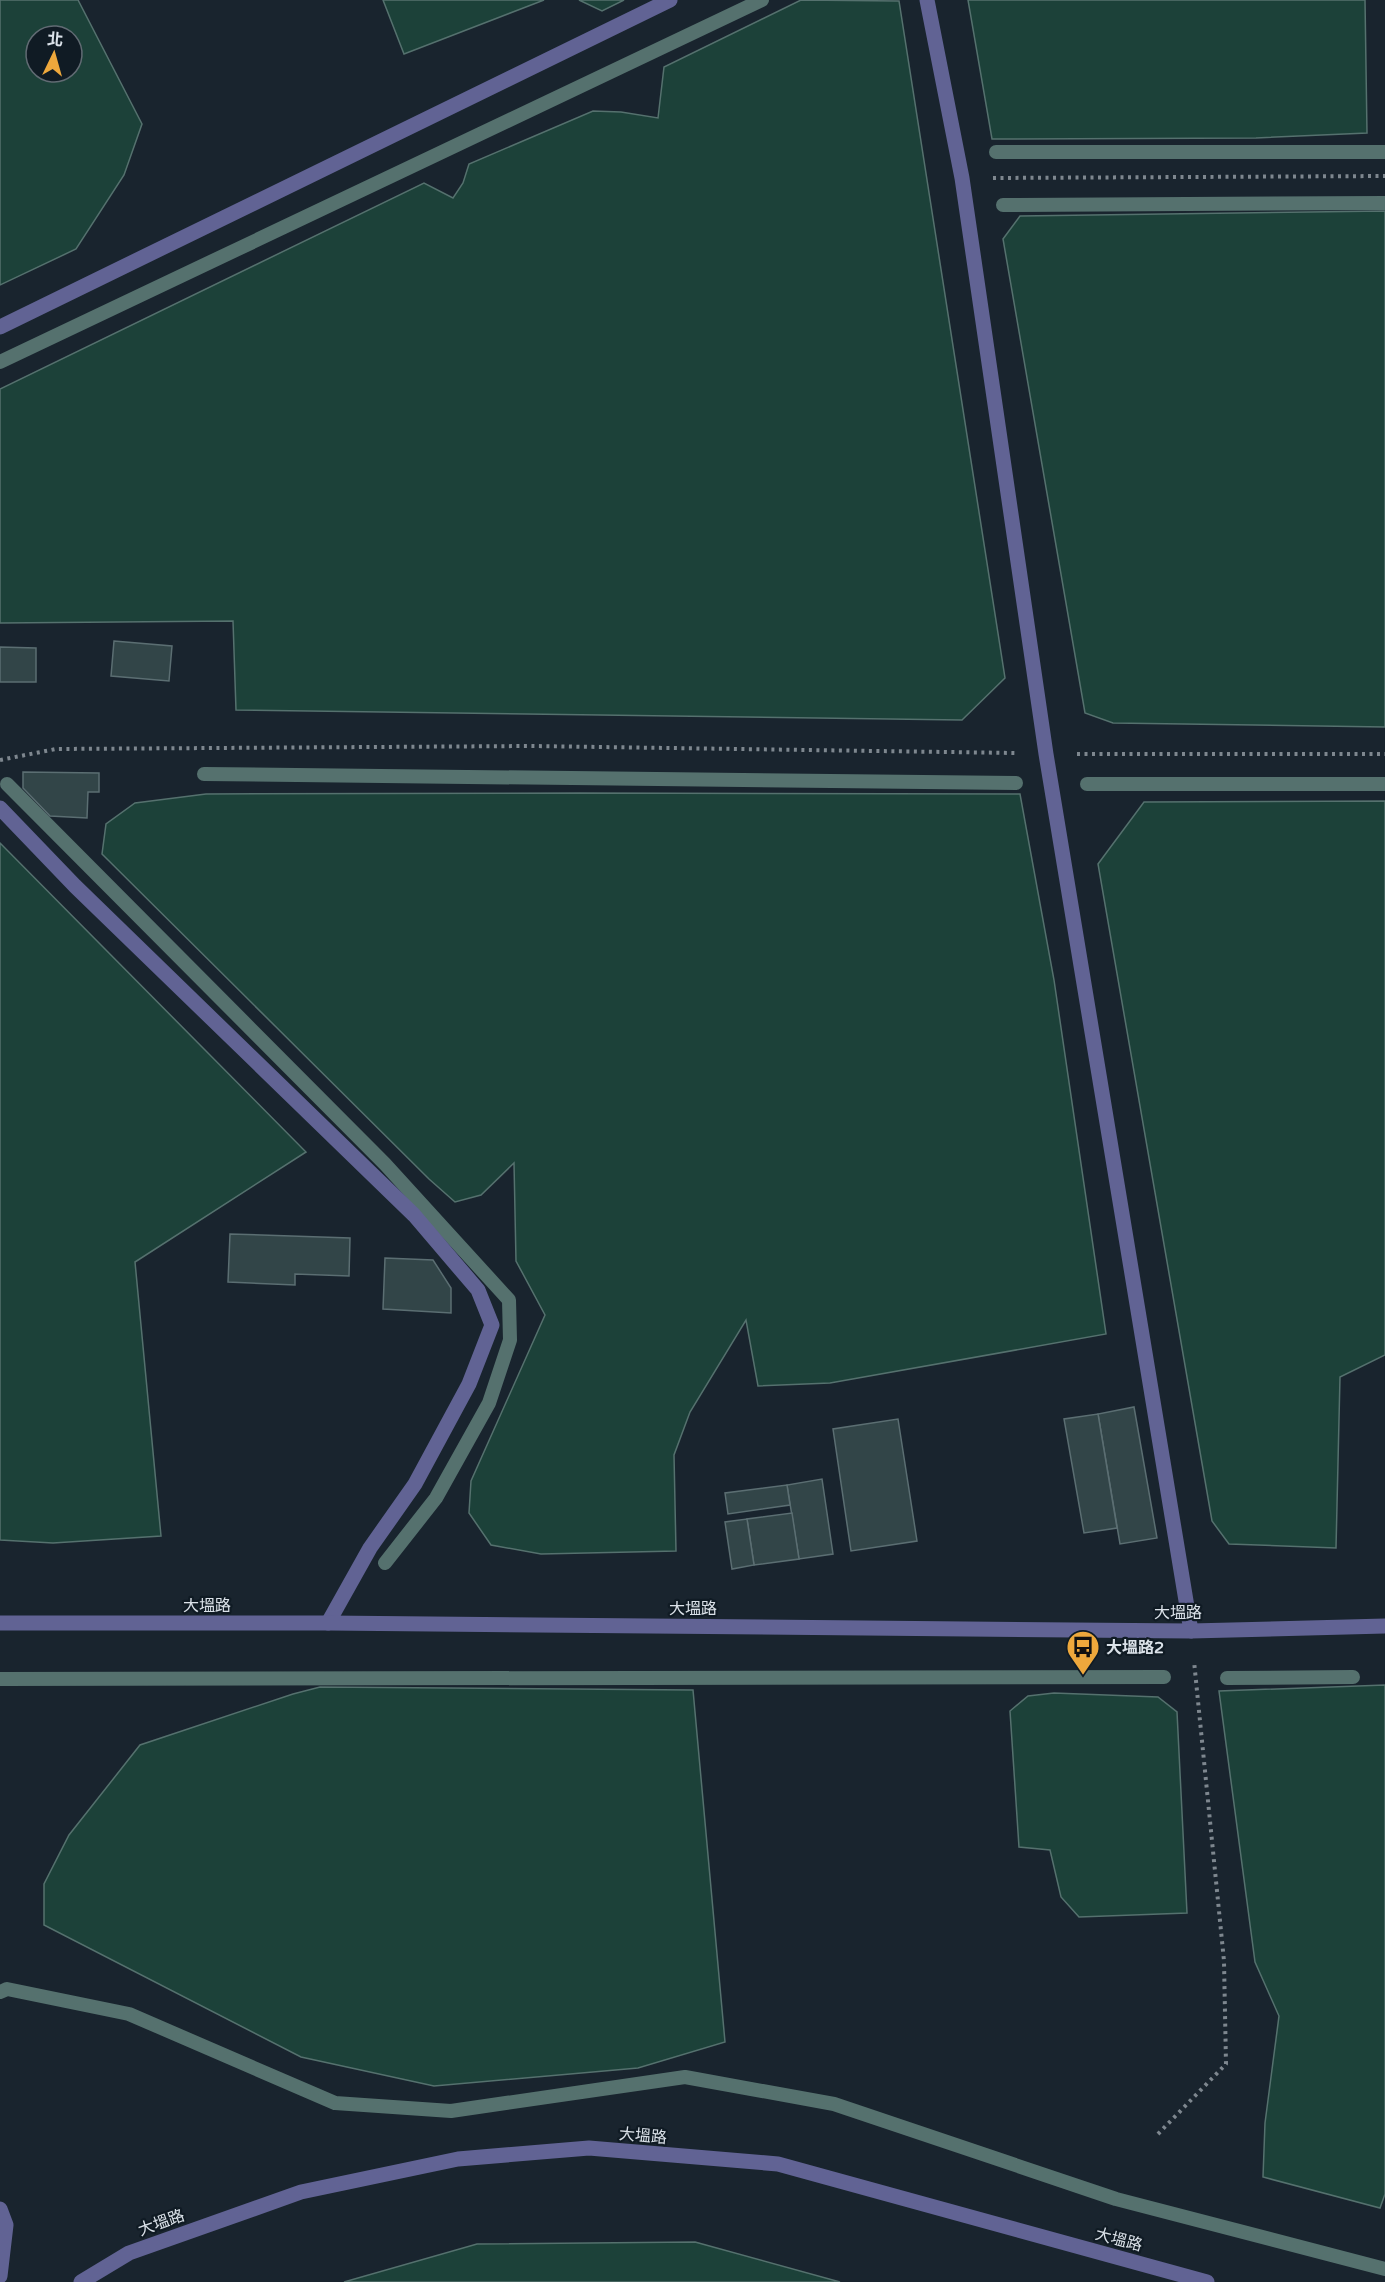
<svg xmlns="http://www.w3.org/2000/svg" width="1385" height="2282" font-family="'Varela Round','Noto Sans TC',sans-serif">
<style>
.water{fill:#1c4139;stroke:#55716e;stroke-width:1.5;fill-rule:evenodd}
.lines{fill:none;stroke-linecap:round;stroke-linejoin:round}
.stream{stroke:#55716e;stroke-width:14}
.building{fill:#324548;stroke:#5b6e72;stroke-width:1.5}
.path{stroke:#7e878f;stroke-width:4;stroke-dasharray:3 4.5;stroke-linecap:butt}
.minor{stroke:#616394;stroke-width:15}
.labels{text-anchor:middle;stroke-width:4.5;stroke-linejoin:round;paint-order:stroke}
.street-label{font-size:16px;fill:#dbe2e9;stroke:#101b24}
.poi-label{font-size:16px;font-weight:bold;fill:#dbe2e9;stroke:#101b24;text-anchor:start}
</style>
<rect width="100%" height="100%" fill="#19242e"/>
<!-- water -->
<g class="water">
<path d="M 0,0 L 78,0 L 142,124 L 124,175 L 76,249 L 0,285 ZM 36,36 L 72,36 L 72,72 L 36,72 Z"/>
<polygon points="383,0 544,0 404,54"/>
<polygon points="579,0 624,0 602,11"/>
<polygon points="801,0 899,1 1005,678 962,720 236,710 233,621 0,623 0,389 424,183 453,198 463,183 469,164 593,111 621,112 658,118 664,67"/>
<polygon points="968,0 1365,0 1367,133 1256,138 992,139"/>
<polygon points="1385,211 1385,727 1113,723 1085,713 1003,239 1020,216"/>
<polygon points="580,793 1020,794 1054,980 1106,1334 830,1383 758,1386 746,1320 690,1412 674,1455 676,1551 541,1554 491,1545 469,1513 471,1481 545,1315 516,1261 514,1163 481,1195 455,1202 429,1179 102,854 106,824 135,803 206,794"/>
<polygon points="1385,801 1385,1355 1340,1377 1336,1548 1229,1544 1212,1521 1098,864 1144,802"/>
<polygon points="0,843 306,1152 135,1262 161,1536 53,1543 0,1540"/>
<polygon points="1385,1685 1385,2194 1380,2208 1263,2177 1265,2123 1279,2016 1255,1962 1219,1691"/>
<polygon points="320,1687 693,1690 725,2042 638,2068 434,2086 301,2057 44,1925 44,1884 69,1835 140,1745 293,1694"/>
<polygon points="1054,1693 1158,1697 1177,1712 1187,1913 1079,1917 1061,1897 1050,1850 1019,1847 1010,1711 1028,1696"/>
<polygon points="695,2242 840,2282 344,2282 477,2244"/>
</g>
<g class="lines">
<!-- stream -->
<g class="stream">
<polyline points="996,152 1385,152"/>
<polyline points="1003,205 1385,203"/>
<polyline points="0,362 762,0"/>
<polyline points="204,774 1016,783"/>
<polyline points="7,784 385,1164 509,1300 510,1340 489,1403 436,1498 385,1563"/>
<polyline points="1087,784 1385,784"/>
<polyline points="1227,1678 1353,1677"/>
<polyline points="0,1679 1164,1677"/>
<polyline points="0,1992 7,1989 129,2014 335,2103 451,2111 685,2077 834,2104 1116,2199 1385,2269"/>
</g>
</g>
<!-- building -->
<g class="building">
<polygon points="114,641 172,646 169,681 111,676"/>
<polygon points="0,647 36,648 36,682 0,682"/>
<polygon points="23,772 99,773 99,792 88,792 87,818 50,816 23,788"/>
<polygon points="230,1234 350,1238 349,1276 295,1274 295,1285 228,1282"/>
<polygon points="385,1258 433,1260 451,1288 451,1313 383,1309"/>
<polygon points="1134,1407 1157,1538 1120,1544 1098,1414"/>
<polygon points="1098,1414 1117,1528 1084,1533 1064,1419"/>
<polygon points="898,1419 917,1541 851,1551 833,1429"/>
<polygon points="822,1479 833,1554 799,1559 787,1485"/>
<polygon points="787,1485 790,1505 728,1514 725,1493"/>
<polygon points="792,1513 799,1559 754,1565 747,1519"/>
<polygon points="747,1519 754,1565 732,1569 725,1522"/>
</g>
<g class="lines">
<!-- path -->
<g class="path">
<polyline points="993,178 1385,176"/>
<polyline points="1077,754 1385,754"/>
<polyline points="0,760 56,749 531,746 1015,753"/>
<polyline points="1158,2134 1226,2064 1224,1961 1194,1661"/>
</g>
<!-- minor -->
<g class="minor">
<polyline points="927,0 962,178 1046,754 1191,1631"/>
<polyline points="0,327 670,0"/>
<polyline points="0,808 75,886 414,1215 478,1290 492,1325 469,1384 415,1484 370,1548 328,1623"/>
<polyline points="0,1623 328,1623 1191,1631 1385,1626"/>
<polyline points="0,2209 6,2225 0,2276"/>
<polyline points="81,2282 129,2253 301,2192 458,2159 589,2148 778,2164 1207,2282"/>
</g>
</g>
<!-- icons -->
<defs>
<g id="bus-pin" transform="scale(1.725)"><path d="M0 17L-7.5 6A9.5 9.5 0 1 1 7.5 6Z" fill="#eea83c" stroke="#101b24"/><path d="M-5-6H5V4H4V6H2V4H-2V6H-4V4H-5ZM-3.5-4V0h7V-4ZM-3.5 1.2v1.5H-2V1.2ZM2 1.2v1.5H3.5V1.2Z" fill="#111"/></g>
</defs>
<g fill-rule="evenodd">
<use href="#bus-pin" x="1083" y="1647"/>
</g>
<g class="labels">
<!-- street labels -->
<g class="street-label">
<text x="207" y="1611">大塭路</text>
<text x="693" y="1614">大塭路</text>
<text x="1178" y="1618">大塭路</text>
<text transform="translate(643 2135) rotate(5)" y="6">大塭路</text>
<text transform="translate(161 2222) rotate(-20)" y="6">大塭路</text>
<text transform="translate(1119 2239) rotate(15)" y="6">大塭路</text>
</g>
<!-- poi labels -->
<g class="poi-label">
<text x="1106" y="1653">大塭路2</text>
</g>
</g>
<!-- north arrow -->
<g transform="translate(54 54) rotate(5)"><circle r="28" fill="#101b24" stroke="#616b73" stroke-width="1.5"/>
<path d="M0-4.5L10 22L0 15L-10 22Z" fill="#eea83c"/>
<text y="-9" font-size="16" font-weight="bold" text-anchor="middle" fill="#dbe2e9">北</text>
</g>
</svg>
